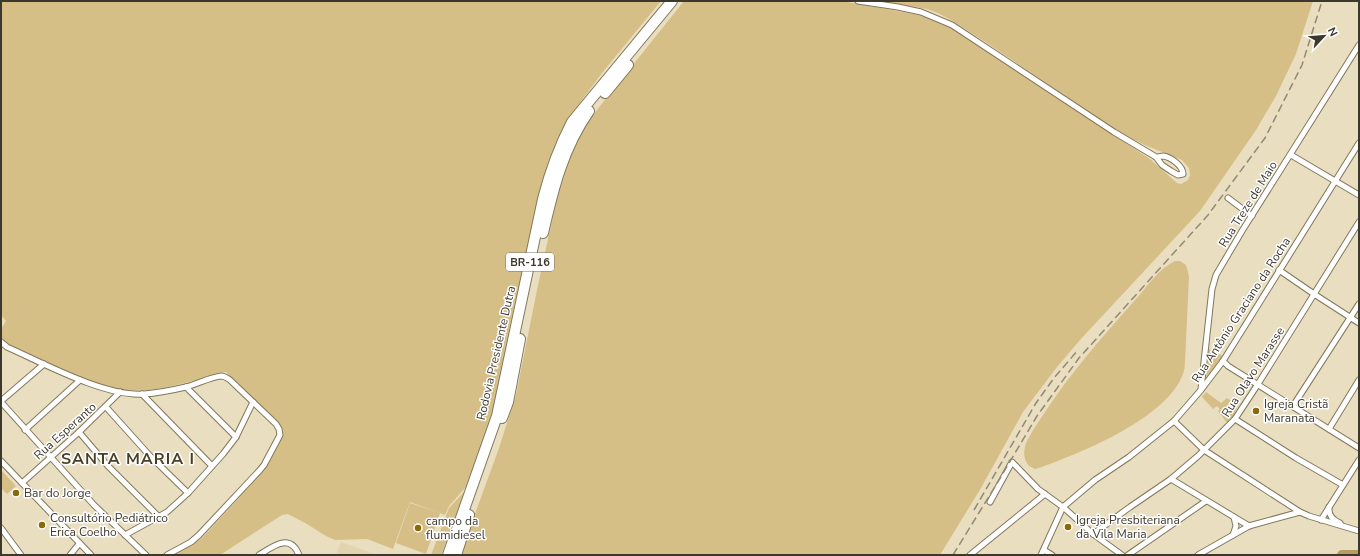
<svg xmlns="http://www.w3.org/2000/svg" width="1360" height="556" font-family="'Nunito Sans',sans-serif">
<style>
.built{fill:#e3d4af}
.green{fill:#d6bf87}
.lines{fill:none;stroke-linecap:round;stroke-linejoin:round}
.river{stroke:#b69c5e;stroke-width:10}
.street-casing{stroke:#82775c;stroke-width:7}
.highway-casing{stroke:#82775c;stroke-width:12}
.street{stroke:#fff;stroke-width:5}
.highway{stroke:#fff;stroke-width:10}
.rail{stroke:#918974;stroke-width:1.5;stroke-dasharray:8 4;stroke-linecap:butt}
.poi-dot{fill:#896a08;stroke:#fff;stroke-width:1.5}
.labels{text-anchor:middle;stroke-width:3;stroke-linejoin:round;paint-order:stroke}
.shield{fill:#fff;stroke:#77746b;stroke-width:1}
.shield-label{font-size:11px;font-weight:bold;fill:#3d382c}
.street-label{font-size:12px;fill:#3d382c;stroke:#fff}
.poi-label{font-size:12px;fill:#3d382c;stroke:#fff;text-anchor:start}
.district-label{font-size:16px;font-weight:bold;letter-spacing:1px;fill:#493f26;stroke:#fff}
</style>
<rect width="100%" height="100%" fill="#eadec0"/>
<!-- built -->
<polygon class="built" points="341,542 377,555 336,555"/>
<!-- green -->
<g class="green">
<path d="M 1,1 L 661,1 L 602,73 L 571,115 L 531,234 L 513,312 L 496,403 L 477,461 L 465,488 L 449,506 L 445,515 L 410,502 L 393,549 L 367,539 L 335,540 L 326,536 L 307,524 L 288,514 L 282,515 L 220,555 L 175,555 L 202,538 L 263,472 L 269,463 L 282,436 L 282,429 L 274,418 L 226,372 C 217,372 206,377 197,380 C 181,384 165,388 149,390 C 114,394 78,376 47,363 C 31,356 14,350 1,339 L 1,329 L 6,321 L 1,315 Z"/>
<polygon points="684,1 842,1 914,14 928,18 943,24 957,31 1150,159 1177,183 1181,184 1188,180 1190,175 1189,168 1182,160 1147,146 1122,134 987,43 951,20 938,13 927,9 878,1 1313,1 1296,54 1276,96 1256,130 1200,211 1080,340 1057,367 1023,412 981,488 940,555 460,555 499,448 516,395 538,285 558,193 567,162 581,133 592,116"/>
<path d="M 1175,261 L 1180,261 L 1186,265 L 1189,276 L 1185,362 C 1185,366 1184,371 1183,374 C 1167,418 1083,452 1042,467 L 1035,469 L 1029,466 C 1023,459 1023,450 1027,441 C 1032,431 1039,421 1045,412 C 1071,372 1104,335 1136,299 C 1147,287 1159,268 1175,261 Z"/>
<polygon points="1209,349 1223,356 1206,380"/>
<polygon points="1206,392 1221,403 1227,398 1238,406 1233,416 1227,423 1218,411 1220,409 1217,406 1213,409 1202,397"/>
<polygon points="1,470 16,486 7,494 1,488"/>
<polygon points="465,491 441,555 431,555 449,508"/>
<polygon points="410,503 440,513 426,554 396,543"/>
</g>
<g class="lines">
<!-- river -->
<polyline class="river" points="1342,555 1357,555"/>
<!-- street casing -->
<g class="street-casing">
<g id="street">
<path d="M 858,1 L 898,7 L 921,12 L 952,25 L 1114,132 L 1156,157 L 1162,165 L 1171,171 L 1178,175 L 1183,174 C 1183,166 1171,157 1163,156 C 1162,156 1158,157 1156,157"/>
<polyline points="1291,155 1359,195"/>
<polyline points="1228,198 1252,216"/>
<polyline points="1279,270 1314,294 1359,323"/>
<path d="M 1,342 L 7,347 C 43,363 105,397 144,394 C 158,393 173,390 186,387 C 197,384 211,377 221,376 C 225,376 227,378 230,380 L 276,424 L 279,429 L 280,435 L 264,465 L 260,470 L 199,535 L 191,542 L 167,555"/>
<polyline points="1223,361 1228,366 1359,448"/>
<polyline points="186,387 236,437"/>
<polyline points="1201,389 1212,289 1216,275 1242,231 1359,45"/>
<polyline points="142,394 212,466"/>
<polyline points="1,401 44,364"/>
<polyline points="1,402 94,505 146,555"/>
<polyline points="1293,406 1359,304"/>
<polyline points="106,407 150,456 188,493"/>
<polyline points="1235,419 1296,458 1343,485"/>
<polyline points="1174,421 1204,450 1300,512 1309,516 1359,531"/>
<polyline points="1329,429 1359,380"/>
<polyline points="25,430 80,380"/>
<polyline points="79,432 108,466 159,517"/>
<polyline points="1,461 91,555"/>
<polyline points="1171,479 1249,526"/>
<polyline points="22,483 79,432 120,392"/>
<polyline points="990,502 1012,462 1038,489 1063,507 1093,534 1122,555"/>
<path d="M 1329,507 C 1328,515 1333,520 1340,523"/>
<polyline points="1321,520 1359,460"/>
<polyline points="1,528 21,555"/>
<polyline points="1093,534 1130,507 1171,479 1198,456 1235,419 1258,384 1359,222"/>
<polyline points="125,535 167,512 188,493 223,454 236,437 253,402"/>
<polyline points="1233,535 1236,526 1234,517"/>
<polyline points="1044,550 1052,555"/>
<polyline points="70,555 79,544"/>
<path d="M 259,555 C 272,547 290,532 299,555"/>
<polyline points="970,555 1045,494"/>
<polyline points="1041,555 1063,507 1095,480 1129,457 1174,421 1201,390 1223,361 1359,143"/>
<polyline points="1128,555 1206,501"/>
<polyline points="1198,555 1249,526 1300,512"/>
</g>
</g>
<!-- highway casing -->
<g class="highway-casing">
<g id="highway">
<polyline points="605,93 628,65"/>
<path d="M 543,233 C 553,189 563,148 589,111"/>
<polyline points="502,418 508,402 520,339"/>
<path d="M 448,555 L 497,416 L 543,199 C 550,172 559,147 572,122 L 672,1"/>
<polyline points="456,555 469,515"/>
</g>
</g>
<!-- street -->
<use href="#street" class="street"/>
<!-- highway -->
<use href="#highway" class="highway"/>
<!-- rail -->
<g class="rail">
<polyline points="974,510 1036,403 1054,378 1078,350"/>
<polyline points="953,555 999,480 1037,416 1079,358 1208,215 1265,138 1302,65 1322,1"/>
</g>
</g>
<!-- markers -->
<g class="poi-dot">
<circle cx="1256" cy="411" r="4"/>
<circle cx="16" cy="493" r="4"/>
<circle cx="42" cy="525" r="4"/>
<circle cx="1068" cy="527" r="4"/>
<circle cx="418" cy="528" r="4"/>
</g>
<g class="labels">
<!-- shield labels -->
<rect class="shield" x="506" y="253" width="48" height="18" rx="3"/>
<g class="shield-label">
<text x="530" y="266">BR-116</text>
</g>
<!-- street labels -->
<g class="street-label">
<text transform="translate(1248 204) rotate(-58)" y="4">Rua Treze de Maio</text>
<text transform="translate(1241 310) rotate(-57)" y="4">Rua Antônio Graciano da Rocha</text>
<text transform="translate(496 353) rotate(-77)" y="4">Rodovia Presidente Dutra</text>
<text transform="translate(1253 372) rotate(-57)" y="4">Rua Olavo Marasse</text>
<text transform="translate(65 431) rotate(-42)" y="4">Rua Esperanto</text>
</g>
<!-- poi labels -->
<g class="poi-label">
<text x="1264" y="408">Igreja Cristã<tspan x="1264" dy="14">Maranata</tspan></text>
<text x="24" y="497">Bar do Jorge</text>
<text x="50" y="522">Consultório Pediátrico<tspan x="50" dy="14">Erica Coelho</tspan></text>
<text x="1076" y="524">Igreja Presbiteriana<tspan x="1076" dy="14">da Vila Maria</tspan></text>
<text x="426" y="525">campo da<tspan x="426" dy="14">flumidiesel</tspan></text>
</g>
<!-- district labels -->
<g class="district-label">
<text x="128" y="464">SANTA MARIA I</text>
</g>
</g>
<!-- border -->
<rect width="1360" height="556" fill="none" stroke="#3d382c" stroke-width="4"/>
<!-- north arrow -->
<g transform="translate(1324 36) rotate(64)" stroke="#ffffff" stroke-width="3" paint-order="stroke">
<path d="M0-3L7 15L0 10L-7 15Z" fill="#3d382c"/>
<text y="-6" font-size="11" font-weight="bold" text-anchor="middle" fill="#3d382c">N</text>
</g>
</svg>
